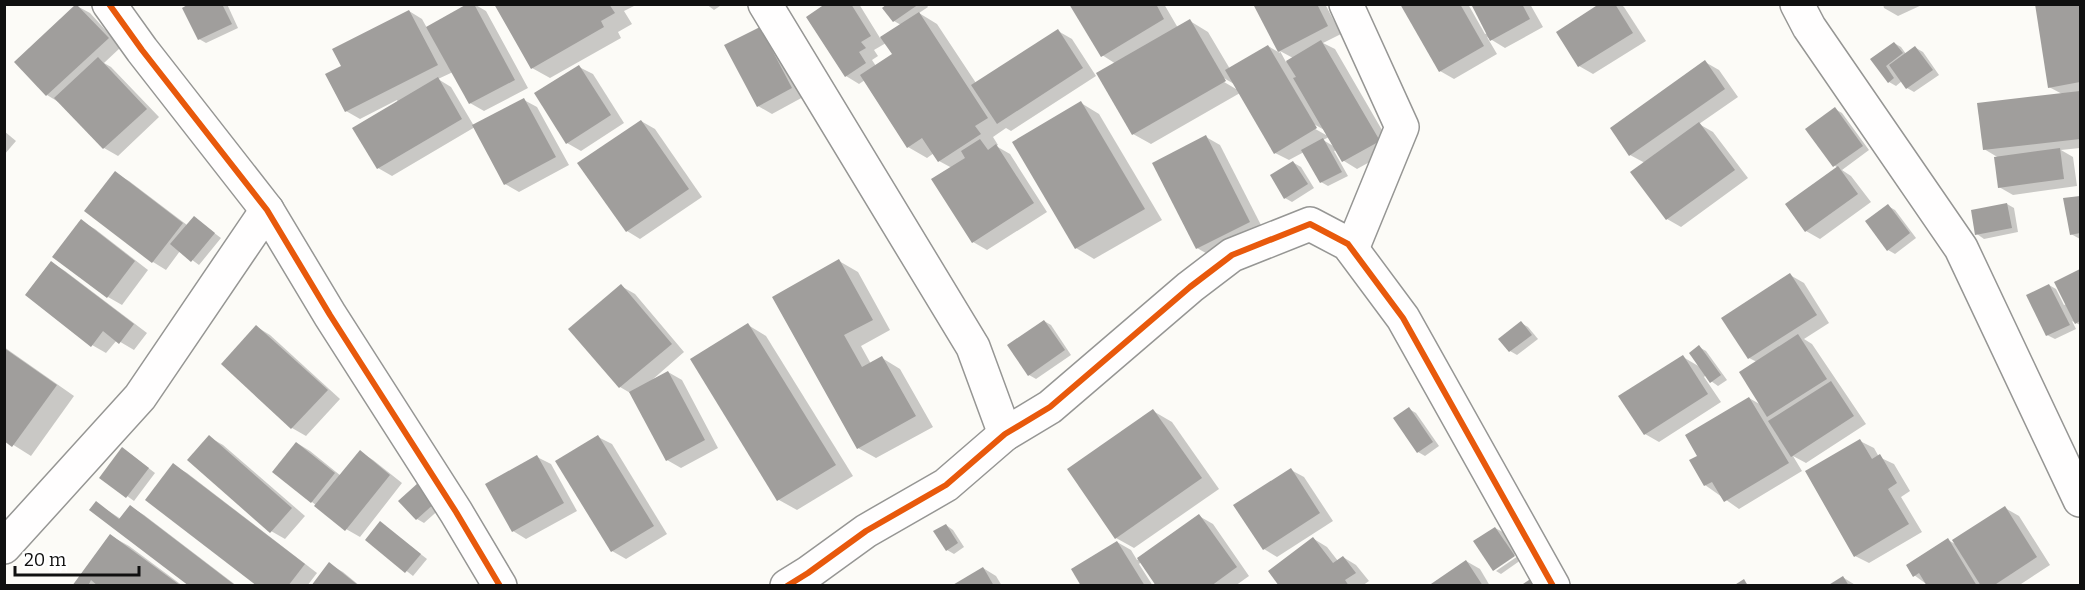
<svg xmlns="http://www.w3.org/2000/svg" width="2085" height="590" font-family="Bitter,serif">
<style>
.shadow{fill:#0003;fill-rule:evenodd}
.building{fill:#a09e9c}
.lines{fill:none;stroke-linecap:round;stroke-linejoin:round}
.minor-casing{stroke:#969694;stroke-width:36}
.minor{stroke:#fffefe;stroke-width:33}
.cycleway-casing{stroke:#fff;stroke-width:10}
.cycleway{stroke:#e8590c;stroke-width:6}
</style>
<rect width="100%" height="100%" fill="#fcfbf7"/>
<!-- shadow -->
<g class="shadow">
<polygon points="193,4 227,4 238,28 206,43 199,39"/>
<polygon points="474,4 486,11 528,88 484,111 470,103 453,72 438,79 451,87 474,126 524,100 537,107 569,165 519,192 505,184 475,127 392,176 378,168 398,102 397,100 360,119 346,111 343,66 409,11 422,19 427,28"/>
<polygon points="496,4 633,4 634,6 624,11 632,24 618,32 621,38 550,78 532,68"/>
<polygon points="706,4 723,4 714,10"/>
<path d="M 828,4 L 859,4 L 880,38 L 901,25 L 894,21 L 890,4 L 926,4 L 928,7 L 919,13 L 937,24 L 976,83 L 1058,31 L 1072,39 L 1096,76 L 1011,131 L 1006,128 L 993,137 L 998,145 L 996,146 L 1010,154 L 1047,212 L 987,250 L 973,242 L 952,168 L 939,161 L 934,153 L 927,158 L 908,147 L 865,80 L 859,84 L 846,76 ZM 886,43 L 894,55 L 876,66 L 872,60 L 878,56 L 874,50 Z"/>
<path d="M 1071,4 L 1164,4 L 1178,28 L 1190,21 L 1208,32 L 1230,69 L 1268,46 L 1280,53 L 1255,4 L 1325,4 L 1341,34 L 1323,43 L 1335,49 L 1393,149 L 1357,169 L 1344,161 L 1337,150 L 1334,151 L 1348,176 L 1328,186 L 1321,182 L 1304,152 L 1289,160 L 1275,153 L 1240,93 L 1151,144 L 1133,134 L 1116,64 L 1102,55 ZM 1280,51 L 1293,58 L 1286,62 ZM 1220,76 L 1236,85 L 1236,89 L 1219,79 ZM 1312,123 L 1326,131 L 1326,135 L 1310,126 ZM 1329,137 L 1335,147 L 1323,140 Z"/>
<polygon points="1402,4 1468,4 1485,34 1488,33 1472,4 1530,4 1543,27 1505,48 1487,37 1497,54 1454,79 1440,71"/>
<polygon points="1602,4 1620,4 1624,7 1646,41 1593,74 1579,66"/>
<polygon points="1883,4 1924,4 1898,16 1884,8"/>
<polygon points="2036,4 2080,4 2080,92 2079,92 2080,93 2080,148 2061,150 2073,157 2077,186 2013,195 1999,187 1999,158 1984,149 2064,95 2049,87"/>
<polygon points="77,6 90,13 121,47 104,63 111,67 159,117 118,156 104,148 60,103 47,95"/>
<polygon points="760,29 774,37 805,96 772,114 758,106"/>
<polygon points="1894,43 1901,47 1906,54 1916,48 1923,52 1939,75 1914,92 1907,88 1902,81 1896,86 1889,82 1872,59"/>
<polygon points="1705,62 1719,70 1738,97 1699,124 1713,132 1748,178 1681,227 1667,219 1632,172 1645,163 1630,155"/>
<polygon points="579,67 593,74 624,123 581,151 567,143"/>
<polygon points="1081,103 1099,114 1162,220 1094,259 1076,248"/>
<polygon points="1835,109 1842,113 1869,150 1842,170 1851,176 1871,202 1820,239 1806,231 1787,205 1837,168 1807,130"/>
<polygon points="641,121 655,129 702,197 640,239 627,231"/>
<polygon points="4,131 16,141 4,155"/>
<polygon points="1206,137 1220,145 1263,229 1211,256 1197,248"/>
<polygon points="1294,163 1301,167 1314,188 1292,202 1285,198"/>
<polygon points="115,173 129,181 187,225 194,218 221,238 199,265 180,251 166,270 153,262"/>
<polygon points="2080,197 2080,239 2071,234 2065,200"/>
<polygon points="2007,204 2014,208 2018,232 1984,239 1977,234"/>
<polygon points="1888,206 1895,210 1916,238 1895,254 1888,250"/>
<polygon points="81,221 95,229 148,270 122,305 108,297 54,256"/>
<polygon points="839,261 858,272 890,330 861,346 871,364 882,358 900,369 933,427 876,458 858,448 774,297"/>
<polygon points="52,263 65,271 147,333 134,350 117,340 106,353 92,345"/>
<polygon points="2080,271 2080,325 2072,321 2076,329 2055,339 2047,335 2049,285 2056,289 2064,305 2067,304 2056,283"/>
<polygon points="1790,275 1804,283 1829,323 1804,339 1812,344 1866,424 1806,463 1793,456 1802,471 1739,509 1705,485 1699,456 1749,398 1763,406 1757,362 1749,358"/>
<polygon points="621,286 635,294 684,352 652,380 668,372 682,380 718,448 681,468 667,460 632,394 620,387"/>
<polygon points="1044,321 1051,325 1071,355 1036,379 1029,375 1009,345"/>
<polygon points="1521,323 1528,327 1538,339 1517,355 1510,351"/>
<polygon points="748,325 766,336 853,476 797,510 779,500"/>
<polygon points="257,327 270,335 340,399 306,436 292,428 223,364"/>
<polygon points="4,347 74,396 31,456 4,439"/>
<polygon points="1699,347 1706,351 1727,380 1718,386 1711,381 1706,375 1704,377 1721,402 1659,442 1645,434 1683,357 1700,367"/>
<polygon points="1409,409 1416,413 1439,446 1425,456 1418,452"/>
<polygon points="1153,411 1172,422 1219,489 1134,548 1116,538"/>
<polygon points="209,437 223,445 305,516 285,539 271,531"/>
<polygon points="598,437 612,444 667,534 626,559 612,551"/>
<polygon points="1860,441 1874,448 1879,457 1894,464 1910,491 1901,497 1922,532 1869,563 1855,556"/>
<polygon points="297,443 310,451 341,476 360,452 373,460 402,483 360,537 346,529 312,502"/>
<polygon points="129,453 155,473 134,501 101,477"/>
<polygon points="537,457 551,464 577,511 526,539 513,531"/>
<polygon points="173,465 187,473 317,573 307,586 260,586"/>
<polygon points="1291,470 1304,477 1333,521 1277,557 1264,549"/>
<polygon points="419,485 442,507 424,523 417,519"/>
<polygon points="96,503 121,519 131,507 144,515 237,586 192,586"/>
<polygon points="2005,508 2019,516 2050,565 2018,586 1929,586 1914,575 1948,540 1957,545"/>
<polygon points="1199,516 1213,524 1249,576 1235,586 1158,586 1141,562 1139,564 1153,586 1083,586 1117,542 1131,550 1137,560"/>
<polygon points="381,523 427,559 413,576 367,540"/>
<polygon points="946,525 953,530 964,547 954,554 947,550"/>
<polygon points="1495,528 1503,532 1517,553 1495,568 1495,570 1494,570"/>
<polygon points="111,536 129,546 183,586 74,586"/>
<polygon points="1314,539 1327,547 1338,561 1343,557 1356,565 1369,581 1362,586 1281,586"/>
<polygon points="1518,556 1521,560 1501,574 1496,571"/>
<polygon points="1466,561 1480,569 1490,586 1430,586"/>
<polygon points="329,564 343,572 360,586 313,586"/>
<polygon points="983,568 996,576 1002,586 954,586"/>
<polygon points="1844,578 1857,586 1830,586"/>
</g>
<!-- building -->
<g class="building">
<polygon points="76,4 109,38 46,96 14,62"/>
<polygon points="189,4 222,4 232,24 198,40 182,8"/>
<polygon points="467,4 474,4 515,80 469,104 426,27"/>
<polygon points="494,4 609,4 615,13 601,21 604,27 531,69"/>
<polygon points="825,4 851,4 871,36 861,42 866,48 859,52 866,63 845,77 806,17"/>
<polygon points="887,4 919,4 893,22 882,8"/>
<polygon points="1069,4 1156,4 1164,19 1101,57"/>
<polygon points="1253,4 1317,4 1328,26 1278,52"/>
<polygon points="1400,4 1460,4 1484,46 1439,72"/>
<polygon points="1471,4 1522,4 1530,19 1490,41"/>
<polygon points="1599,4 1615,4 1633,33 1578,67 1556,32"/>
<polygon points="2035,4 2080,4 2080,82 2048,88"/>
<polygon points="409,10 438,65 345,112 325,74 341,66 332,49"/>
<polygon points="919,12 988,118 975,126 981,134 938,162 922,138 907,148 860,75 892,54 880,37"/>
<polygon points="1190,19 1226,81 1132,135 1096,73"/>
<polygon points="760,27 792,88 757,107 724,45"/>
<polygon points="1058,29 1083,68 997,124 971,85"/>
<polygon points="1321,40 1380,141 1342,162 1293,78 1296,77 1286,61"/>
<polygon points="1894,42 1903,53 1886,66 1894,78 1888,83 1870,59"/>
<polygon points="1268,45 1317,128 1274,154 1225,70"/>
<polygon points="1915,46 1933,70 1906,89 1889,65"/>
<polygon points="98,57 147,109 103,149 54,98"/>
<polygon points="1705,60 1725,89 1629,156 1610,128"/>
<polygon points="579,65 611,115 566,144 534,93"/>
<polygon points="438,77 462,119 377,169 352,128"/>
<polygon points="2080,91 2080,139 1983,150 1977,103"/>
<polygon points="524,98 556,157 504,185 472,125"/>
<polygon points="1081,101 1145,209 1075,249 1012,142"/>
<polygon points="1835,107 1863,146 1833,167 1805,129"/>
<polygon points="641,120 689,189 626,232 577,163"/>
<polygon points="1699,122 1735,170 1666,220 1630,172"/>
<polygon points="1206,135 1250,222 1196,249 1152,163"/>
<polygon points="1323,138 1342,172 1320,183 1301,150"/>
<polygon points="980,139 988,150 996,144 1034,203 972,243 931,179 965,158 961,151"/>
<polygon points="2060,148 2064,179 1998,188 1994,157"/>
<polygon points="1293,161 1308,184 1284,199 1270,175"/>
<polygon points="1838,166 1858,194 1805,232 1785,204"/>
<polygon points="115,171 183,223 152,263 84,211"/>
<polygon points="2080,196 2080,233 2070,235 2063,198"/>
<polygon points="2007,203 2012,228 1975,235 1971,210"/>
<polygon points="1888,204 1910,233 1887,251 1865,221"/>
<polygon points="194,216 215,233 191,262 170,244"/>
<polygon points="81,219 135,261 107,298 52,257"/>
<polygon points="839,259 873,320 844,335 862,367 882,356 916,416 857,449 772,297"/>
<polygon points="51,261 134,324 119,344 103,331 91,347 25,295"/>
<polygon points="2080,269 2080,321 2075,324 2054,282"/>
<polygon points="1790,273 1817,315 1748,359 1721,318"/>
<polygon points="621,284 672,344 619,388 568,329"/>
<polygon points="2049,284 2070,325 2046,336 2026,295"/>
<polygon points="1044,320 1065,350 1028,376 1007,345"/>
<polygon points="1521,321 1532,335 1509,352 1498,339"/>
<polygon points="748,323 836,465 777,501 690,359"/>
<polygon points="256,325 328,390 291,429 221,364"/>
<polygon points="1798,334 1827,379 1767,417 1739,372"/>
<polygon points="1699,345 1721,375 1710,383 1689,353"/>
<polygon points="4,348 57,385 12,447 4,441"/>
<polygon points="1683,355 1708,394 1644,435 1618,396"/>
<polygon points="668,371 705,440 666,461 629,392"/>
<polygon points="1831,381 1854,416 1791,457 1768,421"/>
<polygon points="1749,397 1789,463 1724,502 1712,482 1704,486 1689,460 1697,456 1685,435"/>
<polygon points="1409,407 1433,442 1417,453 1393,418"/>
<polygon points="1153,409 1202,478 1115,539 1067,469"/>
<polygon points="209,435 292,508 270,533 187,460"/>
<polygon points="598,435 654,526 611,552 555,461"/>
<polygon points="1860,439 1872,459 1880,454 1897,483 1888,489 1909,524 1854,557 1805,471"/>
<polygon points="296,442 335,473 311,503 272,472"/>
<polygon points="122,447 149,468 126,498 99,478"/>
<polygon points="360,450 390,475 345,531 314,506"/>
<polygon points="537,455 564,503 512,532 485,484"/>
<polygon points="173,463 305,564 288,586 257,586 145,500"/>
<polygon points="1291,468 1320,513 1263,550 1233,505"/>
<polygon points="418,483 436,502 416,520 398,501"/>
<polygon points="96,501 119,519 130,505 236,586 189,586 89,510"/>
<polygon points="2005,506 2037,557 1993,586 1981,586 1952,540"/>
<polygon points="1199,514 1237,567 1211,586 1156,586 1137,558"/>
<polygon points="380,521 421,554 405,573 365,540"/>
<polygon points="946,524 958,543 946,551 933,531"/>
<polygon points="1495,527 1515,556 1493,571 1473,541"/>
<polygon points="110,534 181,586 98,586 91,580 88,586 72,586"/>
<polygon points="1313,537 1333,563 1343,556 1356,573 1345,580 1349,586 1279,586 1268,571"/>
<polygon points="1948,538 1977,586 1927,586 1919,573 1913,577 1906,565"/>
<polygon points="1117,541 1145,586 1081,586 1071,569"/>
<polygon points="1466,560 1483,586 1428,586"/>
<polygon points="329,562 359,586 311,586"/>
<polygon points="983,567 994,586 951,586"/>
<polygon points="1843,576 1849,586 1827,586"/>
<polygon points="1532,578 1536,586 1520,586"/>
<polygon points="1744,579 1748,586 1733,586"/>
</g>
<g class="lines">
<!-- minor casing -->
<g class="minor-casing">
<g id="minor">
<polyline points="109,4 142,50 267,210 330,315 456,512 500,586"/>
<polyline points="765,4 973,347 1005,434"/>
<polyline points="1346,4 1402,127 1352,249"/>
<polyline points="1797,4 1809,27 1961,248 2080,500"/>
<polyline points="4,547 140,397 267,210"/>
<polyline points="787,586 808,573 866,531 946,485 1005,434 1050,407 1190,287 1232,255 1310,224 1348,244 1403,318 1553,586"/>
</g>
</g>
<!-- minor -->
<use href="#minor" class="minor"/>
<!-- cycleway casing -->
<g class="cycleway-casing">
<g id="cycleway">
<polyline points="109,4 142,50 267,210 330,315 456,512 500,586"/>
<polyline points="787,586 808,573 866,531 946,485 1005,434 1050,407 1190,287 1232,255 1310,224 1348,244 1403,318 1553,586"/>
</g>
</g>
<!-- cycleway -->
<use href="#cycleway" class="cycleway"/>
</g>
<!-- border -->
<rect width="2085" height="590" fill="none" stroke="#101010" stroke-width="12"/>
<!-- scale -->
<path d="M15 566v9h124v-9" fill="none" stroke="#101010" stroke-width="3"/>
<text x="24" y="566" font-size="18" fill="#101010" stroke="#ffffff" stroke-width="4.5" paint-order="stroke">20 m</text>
</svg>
